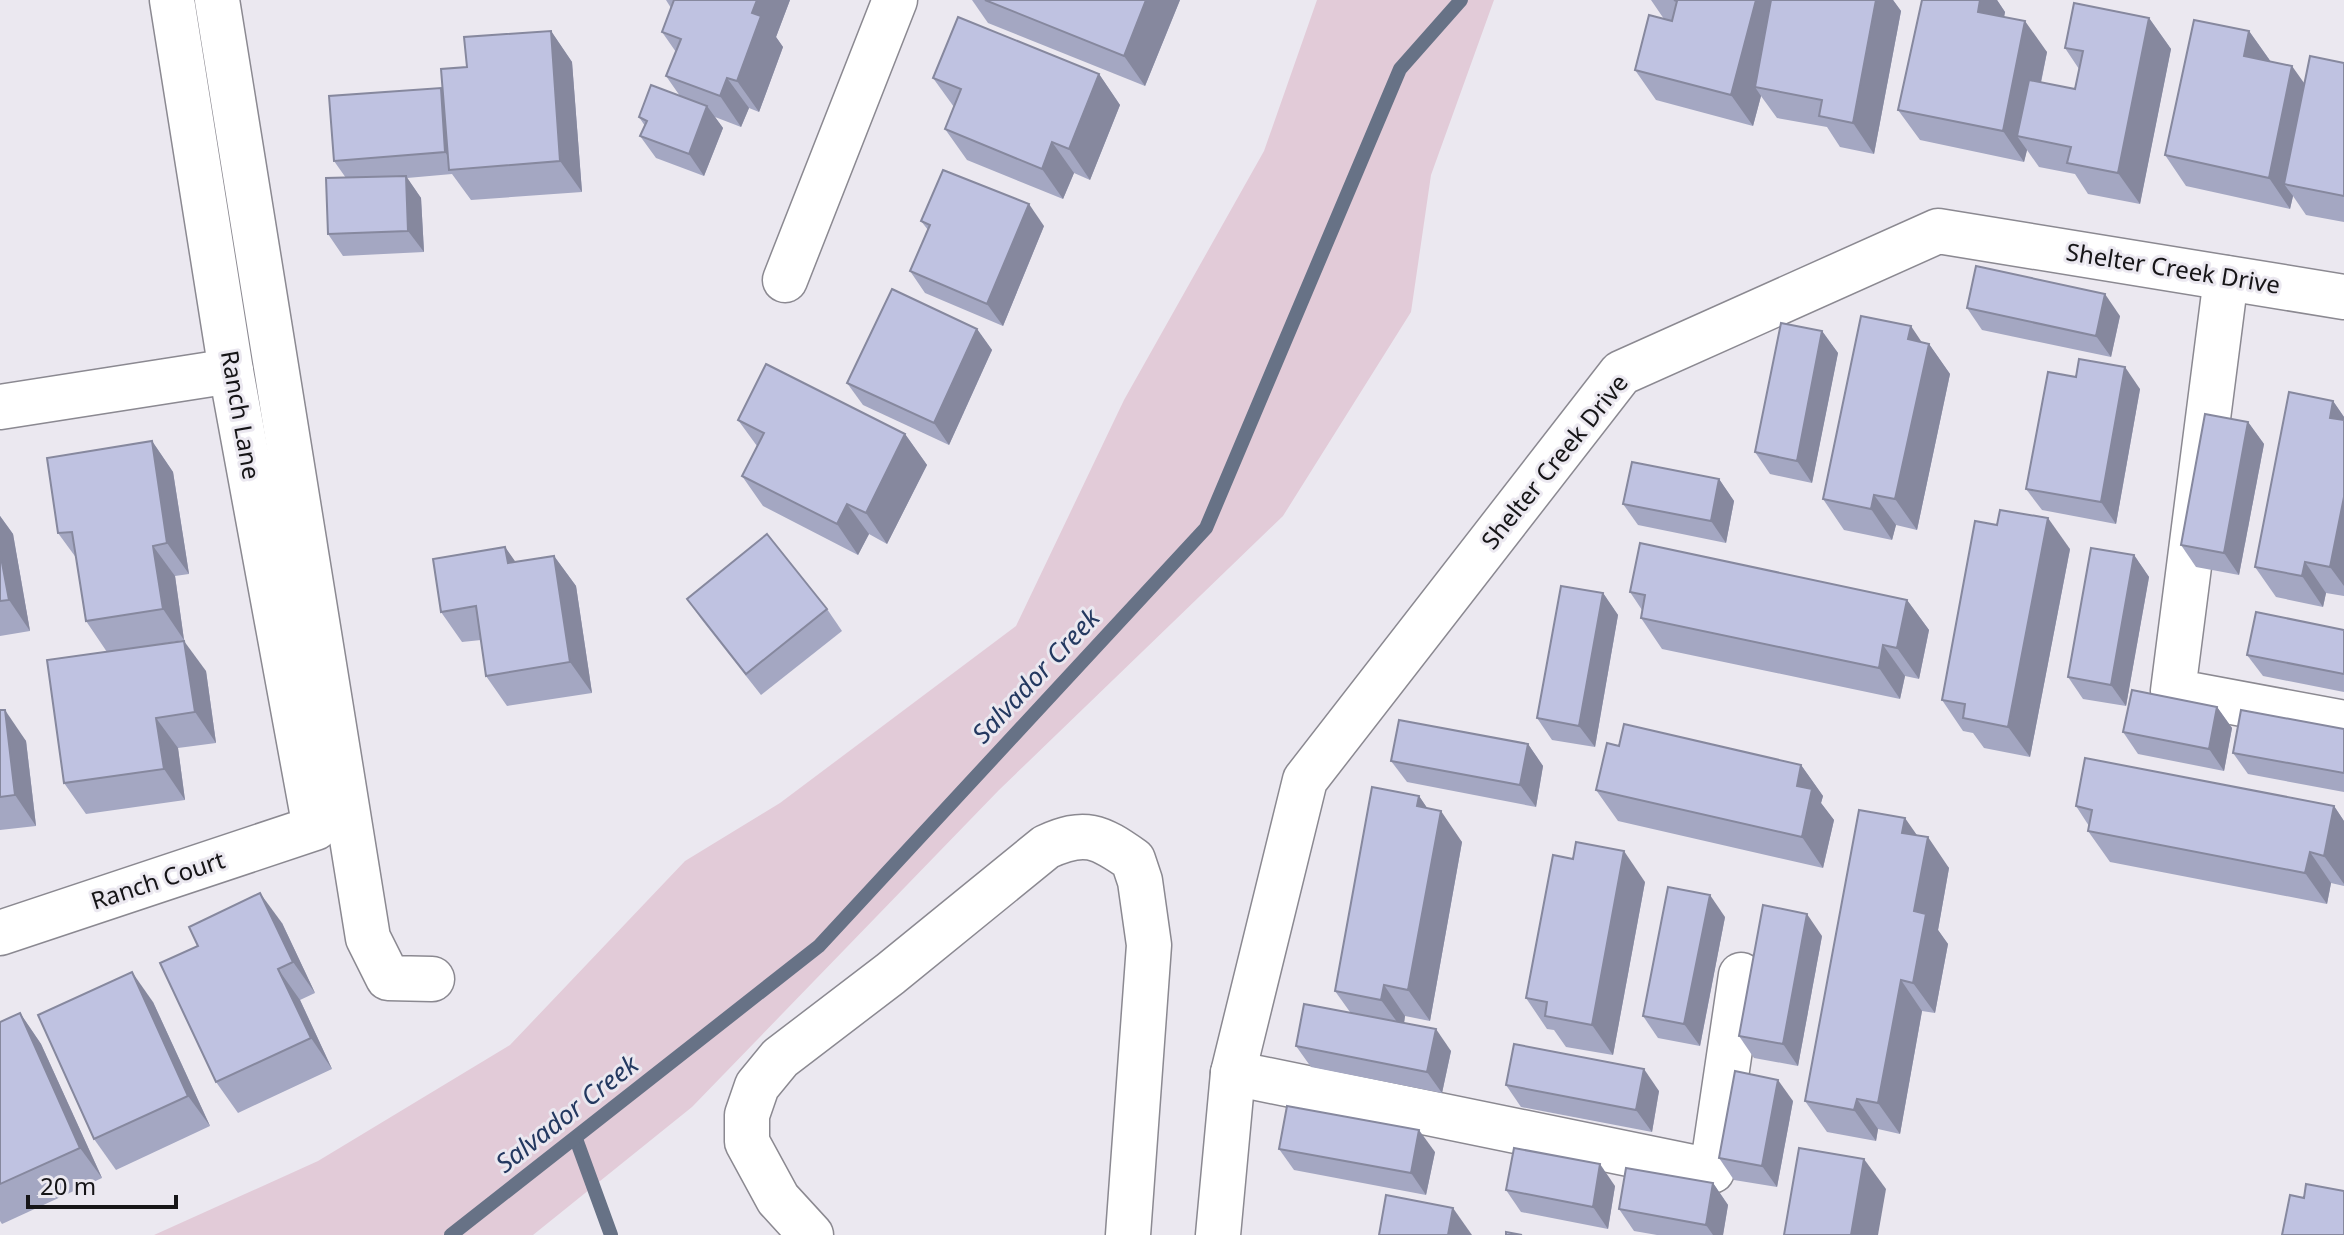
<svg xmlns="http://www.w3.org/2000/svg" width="2344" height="1235" font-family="'Noto Sans',sans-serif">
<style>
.green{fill:#e2cbd8}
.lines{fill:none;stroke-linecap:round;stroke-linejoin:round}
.stream{stroke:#677286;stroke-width:14}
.minor-casing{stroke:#8b8991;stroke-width:47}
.minor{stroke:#fff;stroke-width:44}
.wall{fill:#a4a7c2}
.shaded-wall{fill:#86889e}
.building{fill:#bfc2e1;stroke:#86889e;stroke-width:2}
.labels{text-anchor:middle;stroke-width:6;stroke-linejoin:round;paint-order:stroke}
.street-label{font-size:24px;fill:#161517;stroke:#ebe8f0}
.water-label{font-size:26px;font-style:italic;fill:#233860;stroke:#ebe8f0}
</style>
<rect width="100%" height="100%" fill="#ebe8f0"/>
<!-- green -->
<polygon class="green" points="1317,0 1494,0 1431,175 1411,312 1283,516 999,790 692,1107 533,1235 154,1235 318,1161 510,1045 685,861 780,803 1016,626 1124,400 1264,151"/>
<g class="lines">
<!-- stream -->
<g class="stream">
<polyline points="576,1139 611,1235"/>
<polyline points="451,1235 819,946 1206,528 1400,69 1461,0"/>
</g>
<!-- minor casing -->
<g class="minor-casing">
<g id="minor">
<polyline points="217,0 368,938 388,978 432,979"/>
<polyline points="2226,278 2173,691 2344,723"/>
<polyline points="785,280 895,0"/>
<polyline points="0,407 231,371"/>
<polyline points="0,933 315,828 231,371 172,0"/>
<polyline points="1233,1073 1712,1171 1741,975"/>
<path d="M 811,1235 L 778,1199 L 747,1142 L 747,1115 L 757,1086 L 780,1058 L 890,974 L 1046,847 C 1085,829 1099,836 1133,860 L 1140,881 L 1149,945 L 1128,1235"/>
<polyline points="1218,1235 1233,1073 1305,780 1621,373 1938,231 2344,297"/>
</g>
</g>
<!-- minor -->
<use href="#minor" class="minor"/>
</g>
<!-- wall -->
<g class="wall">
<polygon points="666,0 790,0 776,37 783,47 759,112 749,108 741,127 715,117 723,128 704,176 656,158 640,136 645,126 639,117 680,96 666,76 676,52 662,32 671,8"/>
<polygon points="972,0 1180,0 1145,86 988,23"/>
<polygon points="1651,0 1893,0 1901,11 1874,154 1840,147 1827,127 1777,118 1761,96 1753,126 1656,100 1635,70 1664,19"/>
<polygon points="1922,0 1997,0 2005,12 2004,17 2047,52 2041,83 2075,89 2079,69 2065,48 2149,18 2171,49 2140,204 2088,194 2075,174 2039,167 2027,150 2024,162 1920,140 1898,110"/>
<polygon points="551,31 572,62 582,192 471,200 452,174 407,178 421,198 424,252 343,256 328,234 346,178 334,161 443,91 467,67"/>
<polygon points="2249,31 2271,62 2304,83 2344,63 2344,222 2306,215 2293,196 2290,209 2186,186 2165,155"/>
<polygon points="1099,74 1120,105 1090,180 1074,173 1063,199 967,160 945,129 954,107 933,78"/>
<polygon points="921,221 1044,226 1003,326 925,293 910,271 928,230"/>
<polygon points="1967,308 2120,316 2111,357 1982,330"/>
<polygon points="977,329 992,350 949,445 863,405 847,383"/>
<polygon points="1822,331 1838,353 1812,483 1770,474 1755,452"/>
<polygon points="1922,342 1929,344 1950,374 1917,530 1896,525 1892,540 1844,530 1823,499"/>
<polygon points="2076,377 2140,389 2116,524 2042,510 2026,489"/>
<polygon points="2333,401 2344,417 2344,596 2326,593 2323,607 2276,597 2255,567"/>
<polygon points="738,420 905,434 927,465 887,544 869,534 858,555 763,506 742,476 757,446"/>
<polygon points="2248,422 2264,444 2239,575 2196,567 2181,545"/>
<polygon points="152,441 173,472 189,574 175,576 184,640 142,647 206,671 216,743 178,748 185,800 86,814 64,783 107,652 86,621 77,559 58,533"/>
<polygon points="1719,479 1734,501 1726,543 1638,525 1623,504"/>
<polygon points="0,516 13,534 30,631 0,636"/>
<polygon points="505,547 515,562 554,556 576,586 592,693 507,706 486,676 481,640 462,642 441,612"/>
<polygon points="2070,549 2030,757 1984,748 1973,733 1963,731 1942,700"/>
<polygon points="2134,555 2149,577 2126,706 2083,699 2068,677"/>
<polygon points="1630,592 1907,600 1929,630 1919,679 1905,676 1900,699 1662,649 1641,618 1642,610"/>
<polygon points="1603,593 1618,615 1595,747 1552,740 1537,718"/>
<polygon points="687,599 827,609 842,631 761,695 702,620"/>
<polygon points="2344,630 2344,692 2263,676 2247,655"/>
<polygon points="2217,707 2232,728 2224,771 2138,754 2123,732"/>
<polygon points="0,710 26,741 36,826 0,830"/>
<polygon points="2344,729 2344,792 2248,774 2233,753"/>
<polygon points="1528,744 1543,766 1536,807 1407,782 1391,761"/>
<polygon points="1619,746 1801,765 1823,796 1821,803 1834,820 1823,868 1618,821 1596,790"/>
<polygon points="1419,796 1427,808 1462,842 1430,1021 1405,1016 1404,1023 1451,1051 1442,1093 1311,1067 1296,1046 1350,1012 1335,991"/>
<polygon points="2076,806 2334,806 2344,821 2344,886 2331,883 2327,904 2110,862 2088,831 2089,826"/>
<polygon points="1917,835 1949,868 1938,930 1948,944 1935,1013 1922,1011 1900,1134 1878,1129 1876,1141 1827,1132 1805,1101"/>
<polygon points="1645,882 1613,1055 1566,1047 1554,1030 1547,1029 1526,998"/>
<polygon points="1725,917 1700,1046 1658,1038 1643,1016"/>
<polygon points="282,923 315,993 300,1000 332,1069 238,1113 216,1082 198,946"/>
<polygon points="1822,936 1798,1066 1754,1058 1739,1036"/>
<polygon points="153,1002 210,1126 116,1170 94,1139"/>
<polygon points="20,1013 41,1044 102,1178 2,1224 0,1221 0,1022"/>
<polygon points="1506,1085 1659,1091 1652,1132 1521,1107"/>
<polygon points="1793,1101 1777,1187 1734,1180 1719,1158"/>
<polygon points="1279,1149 1435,1152 1426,1195 1294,1170"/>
<polygon points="1713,1183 1728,1205 1723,1235 1657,1235 1634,1231 1619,1209"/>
<polygon points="1615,1186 1608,1229 1521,1212 1506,1190"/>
</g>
<!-- shaded-wall -->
<g class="shaded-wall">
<polygon points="757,0 790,0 776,37 783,47 759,112 737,81 752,13"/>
<polygon points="1146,0 1180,0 1145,86 1124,56"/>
<polygon points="1756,0 1786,0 1755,87 1761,96 1753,126 1731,95"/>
<polygon points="1876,0 1893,0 1901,11 1874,154 1853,123"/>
<polygon points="1980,0 1997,0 2005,12 1999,43 1978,12"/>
<polygon points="2149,18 2171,49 2140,204 2118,173"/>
<polygon points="2025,21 2047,52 2029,139 2017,136 2027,150 2024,162 2003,131"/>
<polygon points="551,31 572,62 582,192 560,161"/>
<polygon points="2249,31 2271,62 2244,56"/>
<polygon points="2292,66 2314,97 2284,184 2293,196 2290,209 2269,178"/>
<polygon points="1099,74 1120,105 1090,180 1069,149"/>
<polygon points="727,78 749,108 741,127 720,96"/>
<polygon points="441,88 456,109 457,169 445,152"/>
<polygon points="707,106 723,128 704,176 689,154"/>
<polygon points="1052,142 1074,173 1063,199 1042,169"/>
<polygon points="406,176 421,198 424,252 408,231"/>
<polygon points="1029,204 1044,226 1003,326 987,304"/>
<polygon points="2105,294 2120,316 2111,357 2096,336"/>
<polygon points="1911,326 1927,350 1929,344 1950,374 1917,530 1895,499 1908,339"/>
<polygon points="977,329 992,350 949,445 934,423"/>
<polygon points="1822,331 1838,353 1812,483 1797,461"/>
<polygon points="2125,367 2140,389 2116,524 2101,502"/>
<polygon points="2333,401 2344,417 2344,438 2330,418"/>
<polygon points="2248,422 2264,444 2239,575 2224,553"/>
<polygon points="905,434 927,465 887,544 866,513"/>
<polygon points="152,441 173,472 189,574 167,543"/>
<polygon points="1719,479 1734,501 1726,543 1711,521"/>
<polygon points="1874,495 1896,525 1892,540 1871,509"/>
<polygon points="2344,497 2344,586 2330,567"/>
<polygon points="847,504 869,534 858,555 837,524"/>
<polygon points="0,516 13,534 30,631 9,600 0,552"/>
<polygon points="2048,518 2070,549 2030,757 2008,727"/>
<polygon points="153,546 175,576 184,640 163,609"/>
<polygon points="505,547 527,578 508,563"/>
<polygon points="2134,555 2149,577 2126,706 2111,685"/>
<polygon points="554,556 576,586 592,693 570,662"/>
<polygon points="2305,562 2326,593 2323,607 2302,576"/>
<polygon points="1603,593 1618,615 1595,747 1579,726"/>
<polygon points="1907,600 1929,630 1919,679 1897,648"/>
<polygon points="184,641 206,671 216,743 195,712"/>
<polygon points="1883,645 1905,676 1900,699 1879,668"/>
<polygon points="2217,707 2232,728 2224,771 2209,749"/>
<polygon points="5,710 26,741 36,826 15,795"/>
<polygon points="156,718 178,748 185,800 164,769"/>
<polygon points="1528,744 1543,766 1536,807 1520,785"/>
<polygon points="1801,765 1823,796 1821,803 1834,820 1823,868 1802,837 1797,786"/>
<polygon points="1419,796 1438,824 1441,811 1462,842 1430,1021 1408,990 1417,806"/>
<polygon points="2334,806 2344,821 2344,884 2324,856"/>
<polygon points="1905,818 1926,848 1928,837 1949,868 1938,930 1948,944 1935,1013 1913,983 1914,911 1902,833"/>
<polygon points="1624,851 1645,882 1613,1055 1592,1025"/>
<polygon points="2310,852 2331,883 2327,904 2305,873"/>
<polygon points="260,893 282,923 315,993 293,962"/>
<polygon points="1710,895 1725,917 1700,1046 1684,1024"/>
<polygon points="1807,914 1822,936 1798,1066 1783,1044"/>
<polygon points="278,969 300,1000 332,1069 311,1038"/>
<polygon points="132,972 153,1002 210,1126 188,1096"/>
<polygon points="1901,980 1922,1011 1900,1134 1878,1103"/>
<polygon points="1384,985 1405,1016 1403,1030 1381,1000"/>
<polygon points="20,1013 41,1044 102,1178 80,1148"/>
<polygon points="1436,1029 1451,1051 1442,1093 1427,1072"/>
<polygon points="1644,1069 1659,1091 1652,1132 1636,1110"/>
<polygon points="1778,1080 1793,1101 1777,1187 1762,1166"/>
<polygon points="1857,1099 1878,1129 1876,1141 1854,1110"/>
<polygon points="1419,1130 1435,1152 1426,1195 1411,1173"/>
<polygon points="1864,1159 1886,1189 1878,1235 1851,1235"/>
<polygon points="1600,1164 1615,1186 1608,1229 1593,1207"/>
<polygon points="1713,1183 1728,1205 1723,1235 1713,1235 1706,1225"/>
<polygon points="1453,1208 1472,1235 1448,1235"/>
</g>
<!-- building -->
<g class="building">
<polygon points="674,0 757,0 752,13 761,16 737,81 727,78 720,96 666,76 681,39 662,32"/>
<polygon points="985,0 1146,0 1124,56"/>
<polygon points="1674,0 1756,0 1731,95 1635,70 1649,15 1672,21 1677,1"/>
<polygon points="1771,0 1876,0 1853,123 1819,116 1822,100 1755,87"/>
<polygon points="1922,0 1980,0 1978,12 2025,21 2003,131 1898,110"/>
<polygon points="2074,3 2149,18 2118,173 2067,163 2071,147 2017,136 2029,80 2075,89 2083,51 2065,48"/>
<polygon points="958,17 1099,74 1069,149 1052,142 1042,169 945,129 961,89 933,78"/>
<polygon points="2194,20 2249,31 2244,56 2292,66 2269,178 2165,155"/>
<polygon points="551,31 560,161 449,170 441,69 467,67 464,37"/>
<polygon points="2310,56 2344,63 2344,196 2284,184"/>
<polygon points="651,85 707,106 689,154 640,136 647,121 639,117"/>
<polygon points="441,88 445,152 334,161 329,96"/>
<polygon points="943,170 1029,204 987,304 910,271 930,225 921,221"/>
<polygon points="406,176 408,231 328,234 326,178"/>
<polygon points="1976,266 2105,294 2096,336 1967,308"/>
<polygon points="892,289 977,329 934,423 847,383"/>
<polygon points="1861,316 1911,326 1908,339 1929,344 1895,499 1874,495 1871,509 1823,499"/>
<polygon points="1781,323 1822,331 1797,461 1755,452"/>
<polygon points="2079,359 2125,367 2101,502 2026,489 2048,372 2076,377"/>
<polygon points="766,364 905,434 866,513 847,504 837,524 742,476 764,433 738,420"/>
<polygon points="2289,392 2333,401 2330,418 2344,420 2344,497 2330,567 2305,562 2302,576 2255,567"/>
<polygon points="2205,414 2248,422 2224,553 2181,545"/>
<polygon points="152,441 167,543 153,546 163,609 86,621 72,532 58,533 47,458"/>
<polygon points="1632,462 1719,479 1711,521 1623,504"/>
<polygon points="2000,510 2048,518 2008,727 1963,718 1965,704 1942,700 1975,521 1997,525"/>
<polygon points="767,534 827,609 746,674 687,599"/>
<polygon points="1640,543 1907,600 1897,648 1883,645 1879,668 1641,618 1645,595 1630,592"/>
<polygon points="505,547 508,563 554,556 570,662 486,676 476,606 441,612 433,559"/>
<polygon points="2091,548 2134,555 2111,685 2068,677"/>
<polygon points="0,552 9,600 0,601"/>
<polygon points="1561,586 1603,593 1579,726 1537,718"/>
<polygon points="2256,612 2344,630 2344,674 2247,655"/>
<polygon points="184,641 195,712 156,718 164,769 64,783 47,660"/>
<polygon points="2132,690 2217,707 2209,749 2123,732"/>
<polygon points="0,710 5,710 15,795 0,797"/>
<polygon points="2241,710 2344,729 2344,773 2233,753"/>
<polygon points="1399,720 1528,744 1520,785 1391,761"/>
<polygon points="1624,724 1801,765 1797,786 1812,789 1802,837 1596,790 1607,743 1619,746"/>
<polygon points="2085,758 2334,806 2324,856 2310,852 2305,873 2088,831 2092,810 2076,806"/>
<polygon points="1372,787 1419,796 1417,806 1441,811 1408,990 1384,985 1381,1000 1335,991"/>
<polygon points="1859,810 1905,818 1902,833 1928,837 1914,911 1926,914 1913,983 1901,980 1878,1103 1857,1099 1854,1110 1805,1101"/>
<polygon points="1576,842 1624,851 1592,1025 1545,1016 1547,1002 1526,998 1553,855 1573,859"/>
<polygon points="1668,887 1710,895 1684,1024 1643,1016"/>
<polygon points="260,893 293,962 278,969 311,1038 216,1082 160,963 198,946 189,927"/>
<polygon points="1763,905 1807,914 1783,1044 1739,1036"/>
<polygon points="132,972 188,1096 94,1139 38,1015"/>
<polygon points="1304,1004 1436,1029 1427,1072 1296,1046"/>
<polygon points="20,1013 80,1148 0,1184 0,1022"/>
<polygon points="1514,1044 1644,1069 1636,1110 1506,1085"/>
<polygon points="1735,1071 1778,1080 1762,1166 1719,1158"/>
<polygon points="1287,1106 1419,1130 1411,1173 1279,1149"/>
<polygon points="1514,1148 1600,1164 1593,1207 1506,1190"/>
<polygon points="1799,1148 1864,1159 1851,1235 1784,1235"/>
<polygon points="1626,1168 1713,1183 1706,1225 1619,1209"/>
<polygon points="2306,1184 2344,1191 2344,1235 2282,1235 2290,1195 2304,1198"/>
<polygon points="1386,1195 1453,1208 1448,1235 1379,1235"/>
<polygon points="1506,1232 1522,1235 1506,1235"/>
</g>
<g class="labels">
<!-- street labels -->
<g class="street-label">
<text transform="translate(2173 269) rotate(9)" y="8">Shelter Creek Drive</text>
<text transform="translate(240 415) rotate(80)" y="8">Ranch Lane</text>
<text transform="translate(1555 462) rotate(-51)" y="8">Shelter Creek Drive</text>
<text transform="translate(158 881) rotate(-18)" y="8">Ranch Court</text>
</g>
<!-- water labels -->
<g class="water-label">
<text transform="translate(1036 676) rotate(-47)" y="9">Salvador Creek</text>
<text transform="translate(567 1114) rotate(-38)" y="9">Salvador Creek</text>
</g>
</g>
<!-- scale -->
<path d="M28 1195v12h148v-12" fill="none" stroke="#161517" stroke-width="4"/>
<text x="40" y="1195" font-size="24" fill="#161517" stroke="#ebe8f0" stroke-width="6" paint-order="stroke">20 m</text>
</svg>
